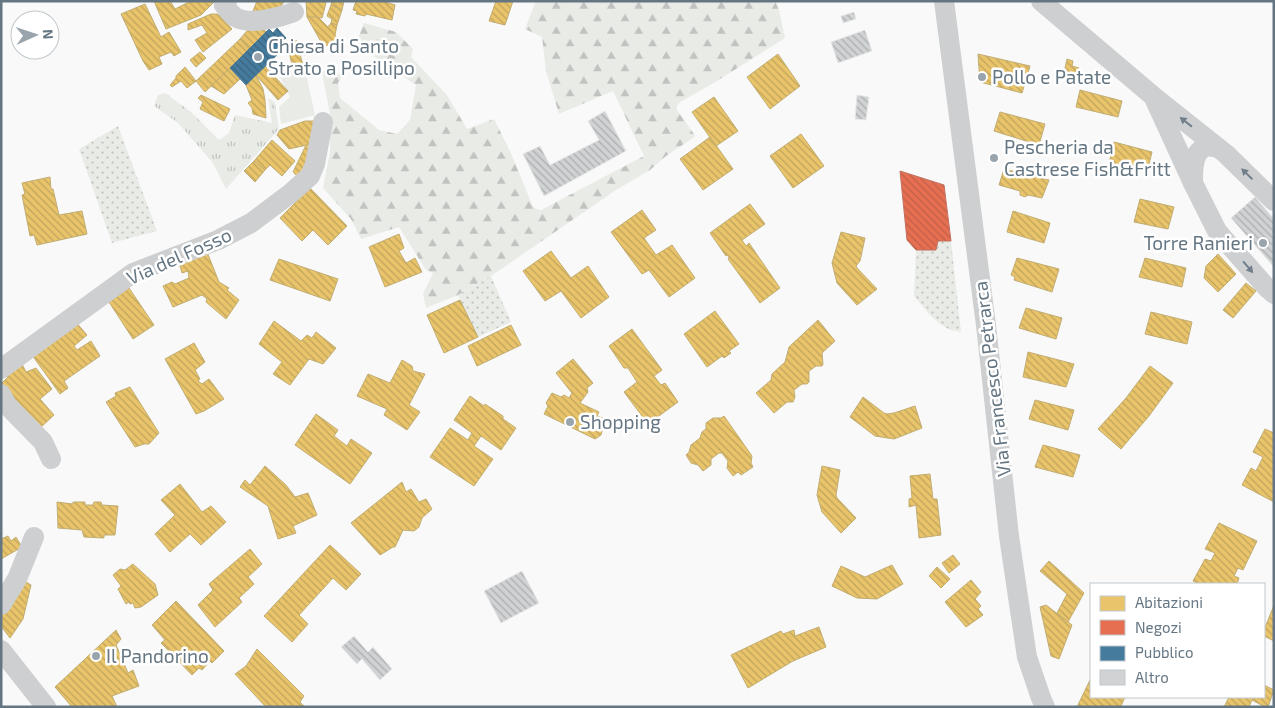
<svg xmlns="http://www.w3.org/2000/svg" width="1275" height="708" font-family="'Exo 2',sans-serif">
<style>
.grass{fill:url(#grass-tufts)}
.forest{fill:url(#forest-firs)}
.park{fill:#e8ebe6}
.garden{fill:url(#garden-dots)}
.homes{fill:url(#homes-back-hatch);stroke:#c1ad72}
.shops{fill:url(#shops-back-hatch);stroke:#c07160}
.public{fill:url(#public-back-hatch);stroke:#4f7a95}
.building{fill:url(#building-back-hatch);stroke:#e8e8e8}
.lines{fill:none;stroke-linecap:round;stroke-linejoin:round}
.minor{stroke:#cecfd0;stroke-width:20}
.oneway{fill:#707f8b}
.poi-dot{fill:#99a4ac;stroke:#fff;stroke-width:2}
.labels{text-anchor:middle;stroke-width:5;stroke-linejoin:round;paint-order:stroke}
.poi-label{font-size:19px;fill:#657683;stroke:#fff;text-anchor:start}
.street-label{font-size:19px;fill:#657683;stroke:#fff}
</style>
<defs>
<pattern id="grass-tufts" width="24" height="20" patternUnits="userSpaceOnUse" patternTransform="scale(1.25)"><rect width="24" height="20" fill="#e8ebe6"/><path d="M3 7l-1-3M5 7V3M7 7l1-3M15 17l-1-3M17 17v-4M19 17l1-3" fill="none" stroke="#c0c3c0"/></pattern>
<pattern id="forest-firs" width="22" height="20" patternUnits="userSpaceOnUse" patternTransform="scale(1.25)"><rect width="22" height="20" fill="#e8ebe6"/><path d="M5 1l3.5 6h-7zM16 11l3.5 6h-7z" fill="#c0c3c0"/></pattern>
<pattern id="garden-dots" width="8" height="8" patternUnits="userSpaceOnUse" patternTransform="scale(1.25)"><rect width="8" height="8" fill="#e8ebe6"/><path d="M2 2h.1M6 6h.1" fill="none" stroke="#c0c3c0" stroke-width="1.8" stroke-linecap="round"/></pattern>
<pattern id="homes-back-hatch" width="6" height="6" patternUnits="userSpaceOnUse" patternTransform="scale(1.25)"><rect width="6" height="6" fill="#e9c46a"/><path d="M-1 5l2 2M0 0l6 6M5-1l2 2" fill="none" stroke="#c0a45d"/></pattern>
<pattern id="shops-back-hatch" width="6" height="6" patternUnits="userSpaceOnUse" patternTransform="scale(1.25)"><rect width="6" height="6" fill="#e76f51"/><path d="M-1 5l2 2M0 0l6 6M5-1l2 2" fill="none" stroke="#bf6049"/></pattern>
<pattern id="public-back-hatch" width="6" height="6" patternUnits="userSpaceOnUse" patternTransform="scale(1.25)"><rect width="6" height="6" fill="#457b9d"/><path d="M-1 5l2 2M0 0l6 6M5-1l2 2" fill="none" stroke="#3b6580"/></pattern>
<pattern id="building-back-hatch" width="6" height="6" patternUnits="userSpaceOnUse" patternTransform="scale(1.25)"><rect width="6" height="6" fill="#d0d2d3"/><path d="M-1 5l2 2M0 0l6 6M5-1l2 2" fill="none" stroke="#acafb1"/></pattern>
</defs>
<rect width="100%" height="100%" fill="#f9f9f9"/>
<!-- grass -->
<polygon class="grass" points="165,93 191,112 219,140 229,133 235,115 272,123 268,98 275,102 279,129 226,189 213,163 178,123 154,106 158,95"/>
<!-- forest -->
<polygon class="forest" points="536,1 775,1 779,10 785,38 712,84 680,102 677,106 677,110 694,134 695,136 693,138 666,156 650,170 616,190 491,276 458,295 426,308 423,294 433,273 426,270 399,227 361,239 351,219 323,188 330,152 330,114 322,72 328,70 343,75 338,83 340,98 379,130 397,134 410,120 416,85 356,44 364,23 396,32 413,49 411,57 447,95 467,129 494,119 510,151 533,207 537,209 541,210 644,156 613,91 559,114 546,71 542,37 525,29"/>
<!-- park -->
<polygon class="park" points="305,69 315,115 281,124 279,107 290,97 279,75 291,70 293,71"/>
<!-- garden -->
<g class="garden">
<polygon points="118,126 157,231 112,243 79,149"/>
<polygon points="938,241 951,241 961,332 950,330 940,324 929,314 914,296 916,250 936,250"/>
<polygon points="491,276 511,322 478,337 458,295"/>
</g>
<!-- homes -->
<g class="homes">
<polygon points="154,1 170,1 175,9 191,1 215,1 201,15 166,29"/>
<polygon points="257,1 285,1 272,16 253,11"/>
<polygon points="306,1 322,1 326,3 322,18 307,17"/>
<polygon points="332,1 344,1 342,10 331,5"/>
<polygon points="356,1 382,1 395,5 392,20 366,14 365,16 356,14 357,11 353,10"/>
<polygon points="496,1 513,1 505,25 489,21"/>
<polygon points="145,4 161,37 169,32 181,52 174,56 171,52 159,57 162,64 149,70 143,61 121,14"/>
<polygon points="331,5 342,10 337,25 331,23 332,19 327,16"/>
<polygon points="211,14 217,14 220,16 232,29 203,52 195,40 207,33 202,25 188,30 188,24"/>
<polygon points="307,17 318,17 328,27 331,23 337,25 335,35 337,40 324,47"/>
<polygon points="253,24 260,24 266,32 249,49 240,39"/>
<polygon points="240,39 249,49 230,68 205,92 196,81"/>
<polygon points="296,40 303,65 293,69 288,48"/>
<polygon points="200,52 206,58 196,67 190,60"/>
<polygon points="778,54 800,86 770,109 747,77"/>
<polygon points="978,54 1030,66 1022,93 980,82"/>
<polygon points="1067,59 1073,61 1072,66 1079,68 1075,80 1063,77"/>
<polygon points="265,66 288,91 278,100 256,75"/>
<polygon points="185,67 196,81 187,88 181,81 172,87 170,85 176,78 176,76"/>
<polygon points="230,68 240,79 224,94 211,86"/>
<polygon points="256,75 263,89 265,100 266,118 253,114 252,108 248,103 252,100 246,85"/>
<polygon points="1080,90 1122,101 1118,117 1076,107"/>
<polygon points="201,95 230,109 224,121 200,109 203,102 198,98"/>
<polygon points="714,97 738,131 716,146 692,112"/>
<polygon points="1000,112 1045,124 1039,145 994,131"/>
<polygon points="305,121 318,121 316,143 289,149 277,135 280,130"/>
<polygon points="801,134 824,166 793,188 770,156"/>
<polygon points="710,137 733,169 703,190 680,159"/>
<polygon points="272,140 295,161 282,176 270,165 265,170 254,161"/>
<polygon points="1114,142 1152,152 1147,172 1109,163"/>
<polygon points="316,143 302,181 293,172 306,145"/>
<polygon points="254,161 265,170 255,182 244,171"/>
<polygon points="1004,169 1049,180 1042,198 1028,195 1025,197 1020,195 1020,191 999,185"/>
<polygon points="50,177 51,189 53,189 59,215 82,211 87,234 37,245 34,235 30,236 22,195 25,194 22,183"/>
<polygon points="310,188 347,226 328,245 313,230 302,241 280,218"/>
<polygon points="1140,199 1174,207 1168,229 1134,222"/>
<polygon points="750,204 765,224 742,240 746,246 749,243 780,288 760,303 728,259 729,257 728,255 726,256 710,233"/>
<polygon points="642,210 656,230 644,238 656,255 672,245 695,278 669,297 649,270 642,274 611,232"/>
<polygon points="1013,211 1050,223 1044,243 1007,232"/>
<polygon points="841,232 865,238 860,261 856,266 857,268 877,289 857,305 837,283 832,263"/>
<polygon points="399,234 404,248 399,251 406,263 415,258 422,272 385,287 369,247"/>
<polygon points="551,251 571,278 588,266 609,297 581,318 561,291 545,301 523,271"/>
<polygon points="207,252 219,282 229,288 227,290 239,300 226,319 206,302 207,299 202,295 173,307 163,286 172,282 175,284 189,278 188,271 182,273 179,262"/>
<polygon points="1218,254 1236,274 1218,292 1204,278 1206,266"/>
<polygon points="1017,258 1059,269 1052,292 1014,280 1015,277 1011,275"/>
<polygon points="1145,258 1186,268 1182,287 1139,277"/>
<polygon points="279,259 338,279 330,301 270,280"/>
<polygon points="1246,283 1256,291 1233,318 1223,310"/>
<polygon points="129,288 154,325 133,339 109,302"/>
<polygon points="460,300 478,337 444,353 427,315"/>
<polygon points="1026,308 1062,318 1056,339 1019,328"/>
<polygon points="715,311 739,344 729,351 731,353 724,358 722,356 707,367 684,334"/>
<polygon points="1151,312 1192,322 1187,344 1145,334"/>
<polygon points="818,320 835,341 822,353 823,364 822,366 816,366 809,371 809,382 807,384 802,384 794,390 795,397 793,402 787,402 774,413 756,393 771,380 772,374 785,362 789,347"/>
<polygon points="75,321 87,335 74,346 77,350 91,341 100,356 64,381 68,388 60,394 32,355"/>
<polygon points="274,321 301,341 307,335 312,338 316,332 336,348 323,364 309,359 290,385 273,374 282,362 259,344"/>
<polygon points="511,325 521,345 477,366 468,346"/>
<polygon points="632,329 662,370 654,376 661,385 665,383 678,402 648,424 624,392 637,382 628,368 624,368 609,346"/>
<polygon points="194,343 205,362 195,370 200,379 198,381 202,384 209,379 224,399 204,411 196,414 165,359"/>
<polygon points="1028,352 1074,364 1066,387 1023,377"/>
<polygon points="573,359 593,383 587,388 588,392 580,403 599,412 597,416 605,419 601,435 595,439 544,414 548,406 546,403 552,393 561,397 564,395 569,398 572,393 556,373"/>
<polygon points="20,360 26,372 36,368 52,389 40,399 54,415 38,430 16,404 2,383 8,377 5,373"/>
<polygon points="402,360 412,366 413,371 425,374 409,405 420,412 407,430 384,415 387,409 357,396 368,374 390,383"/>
<polygon points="1150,366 1173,383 1149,416 1121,449 1098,429 1126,398"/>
<polygon points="130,387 159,433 149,444 144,444 135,447 106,402 116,396 115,393"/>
<polygon points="470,396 484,406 485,404 503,416 503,419 516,428 501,450 481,436 474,446 493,459 474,486 430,457 450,428 468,440 472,433 454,420"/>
<polygon points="863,397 884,413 887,414 894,413 915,406 922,428 894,439 875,436 850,417"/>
<polygon points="1035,400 1074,410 1068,430 1029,419"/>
<polygon points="316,414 338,430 334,436 347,446 351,439 372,453 350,484 295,445"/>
<polygon points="724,416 752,456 751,463 753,467 741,475 738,472 733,476 727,468 728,461 722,453 719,453 711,459 711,465 703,471 698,465 691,463 686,455 689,452 691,445 700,438 702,432 706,429 706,423 713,418 721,418"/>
<polygon points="1265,429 1274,433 1274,502 1242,485 1251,468 1256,471 1263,457 1253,452"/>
<polygon points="1043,445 1080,455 1073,477 1035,467"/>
<polygon points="265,466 286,485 295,497 308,493 317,515 293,526 296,533 278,539 268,506 240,487 245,480 250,485"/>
<polygon points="822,466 840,470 836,495 837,498 856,518 841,533 822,512 817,495"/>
<polygon points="930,474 933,499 937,499 941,535 919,538 916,505 909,507 909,499 912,498 910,476"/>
<polygon points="402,482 406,492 411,489 419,502 426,499 432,509 422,518 419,527 414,531 403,530 395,547 393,547 380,555 351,523"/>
<polygon points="180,484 202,512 211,506 226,522 201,545 190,534 170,552 155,534 175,515 161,500"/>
<polygon points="57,502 73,504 73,502 85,502 85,505 93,505 94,502 101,502 102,505 118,506 115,535 104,535 104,538 84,537 82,530 58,528"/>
<polygon points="1219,523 1257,541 1243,570 1238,568 1234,576 1239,578 1237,584 1200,584 1193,581 1205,559 1211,561 1215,553 1205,549"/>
<polygon points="8,536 11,541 16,537 22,547 1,559 1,539"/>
<polygon points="330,545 361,574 346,590 333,578 299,615 308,624 292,642 264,616"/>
<polygon points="250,549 262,564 248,577 254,584 239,598 242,602 215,627 198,605 213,590 209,584"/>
<polygon points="953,555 960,564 949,573 942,563"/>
<polygon points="1049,561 1084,593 1068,622 1057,613 1067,594 1040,571"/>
<polygon points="133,564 155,584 158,595 141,607 135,608 133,603 130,604 129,602 126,604 118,589 121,586 113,575 120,569 125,570"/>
<polygon points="892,565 903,584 877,599 857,598 832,586 841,566 865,577"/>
<polygon points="937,567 950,579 941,588 929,576"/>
<polygon points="21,579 31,585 23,619 10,638 1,626 1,612"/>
<polygon points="971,580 981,592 975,599 981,606 978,609 983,615 966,627 945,602"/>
<polygon points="176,601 224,651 212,663 210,661 202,670 199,668 192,675 161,643 165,640 152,625"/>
<polygon points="1046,605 1072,625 1059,659 1051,656 1040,607"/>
<polygon points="1274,605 1274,641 1264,636 1264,630"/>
<polygon points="819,627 826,647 793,661 748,688 731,655 781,631 783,634 794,630 795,636"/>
<polygon points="116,630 121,639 116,645 128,673 133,670 139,686 112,696 117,707 72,707 55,687"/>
<polygon points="257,649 304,696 300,702 305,707 266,707 235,674 246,666"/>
<polygon points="1090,680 1091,697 1125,697 1121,706 1121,707 1077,707"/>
<polygon points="1264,685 1274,690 1268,707 1265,707 1252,700 1249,707 1224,707 1229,697 1264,697"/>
</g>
<!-- shops -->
<polygon class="shops" points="900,171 944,185 951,241 938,241 936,250 916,250 907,240"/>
<!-- public -->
<polygon class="public" points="277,28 286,38 281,42 285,47 246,85 230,68 269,29 273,33"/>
<!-- building -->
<g class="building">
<polygon points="854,12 856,19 843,23 841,16"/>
<polygon points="865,30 872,51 838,63 831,42"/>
<polygon points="857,95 869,97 866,120 855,119"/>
<polygon points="605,111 626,151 544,196 523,154 540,146 550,165 599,140 588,121"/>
<polygon points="1255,197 1274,219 1274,267 1231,218"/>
<polygon points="522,571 539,603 501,623 484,591"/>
<polygon points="354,636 368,652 373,647 392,669 380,680 362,659 357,664 341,647"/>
</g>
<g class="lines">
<!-- minor -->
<g class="minor">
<path d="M 227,1 L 224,5 C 227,9 231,14 235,17 C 250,26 280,17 294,12"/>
<polyline points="944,1 986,325 1009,536 1018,597 1027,657 1041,698 1045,707"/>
<polyline points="1041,1 1153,96 1226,154 1274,201"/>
<polyline points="1155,100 1193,183 1217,231 1267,288 1274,294"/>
<path d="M 1193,183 C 1193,171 1192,151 1206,147 C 1209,146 1215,147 1218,148"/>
<polyline points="1,369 133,273 218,240 251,223 291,193 310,176 315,164 323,122"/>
<polyline points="1,394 7,405 43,442 51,459"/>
<polyline points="1,605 17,579 34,537"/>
<polyline points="1,650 46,707"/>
</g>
</g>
<!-- one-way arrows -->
<defs><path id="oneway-solid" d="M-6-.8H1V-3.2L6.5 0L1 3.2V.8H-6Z" transform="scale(1.25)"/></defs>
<g class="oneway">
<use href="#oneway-solid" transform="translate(1186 122) rotate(-142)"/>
<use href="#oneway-solid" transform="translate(1247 174) rotate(-136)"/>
<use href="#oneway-solid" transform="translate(1248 267) rotate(49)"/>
</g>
<!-- markers -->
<g class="poi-dot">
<circle cx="258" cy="57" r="5"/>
<circle cx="982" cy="77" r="5"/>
<circle cx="994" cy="158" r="5"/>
<circle cx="1263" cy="243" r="5"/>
<circle cx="570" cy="422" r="5"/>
<circle cx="96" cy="656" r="5"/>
</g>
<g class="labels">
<!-- poi labels -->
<g class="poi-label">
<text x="268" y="53">Chiesa di Santo<tspan x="268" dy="22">Strato a Posillipo</tspan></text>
<text x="992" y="84">Pollo e Patate</text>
<text x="1004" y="154">Pescheria da<tspan x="1004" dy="22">Castrese Fish&amp;Fritt</tspan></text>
<text x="1253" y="250" text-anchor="end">Torre Ranieri</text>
<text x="580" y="429">Shopping</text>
<text x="106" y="663">Il Pandorino</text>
</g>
<!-- street labels -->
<g class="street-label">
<text transform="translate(179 256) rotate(-24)" y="7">Via del Fosso</text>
<text transform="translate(992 379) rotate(-97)" y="7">Via Francesco Petrarca</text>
</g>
</g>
<!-- border -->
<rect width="1275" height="708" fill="none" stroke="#657683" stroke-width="5"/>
<!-- legend -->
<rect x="1090" y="583" width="175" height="115" fill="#ffffff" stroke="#c1c8cd"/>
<rect x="1100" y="596" width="25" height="15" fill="#e9c46a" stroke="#c1c8cd"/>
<text x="1135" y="608" font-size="15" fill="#657683">Abitazioni</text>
<rect x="1100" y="620" width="25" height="15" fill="#e76f51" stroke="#c1c8cd"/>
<text x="1135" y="633" font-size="15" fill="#657683">Negozi</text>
<rect x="1100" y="646" width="25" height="15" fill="#457b9d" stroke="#c1c8cd"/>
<text x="1135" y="658" font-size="15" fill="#657683">Pubblico</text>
<rect x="1100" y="670" width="25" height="15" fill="#d0d2d3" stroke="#c1c8cd"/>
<text x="1135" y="683" font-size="15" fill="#657683">Altro</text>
<!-- north arrow -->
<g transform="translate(35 35) rotate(87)"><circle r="24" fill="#ffffff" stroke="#c1c8cd"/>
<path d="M0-4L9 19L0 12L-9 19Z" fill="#99a4ac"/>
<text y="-8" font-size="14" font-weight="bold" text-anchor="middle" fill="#657683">N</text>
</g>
</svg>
